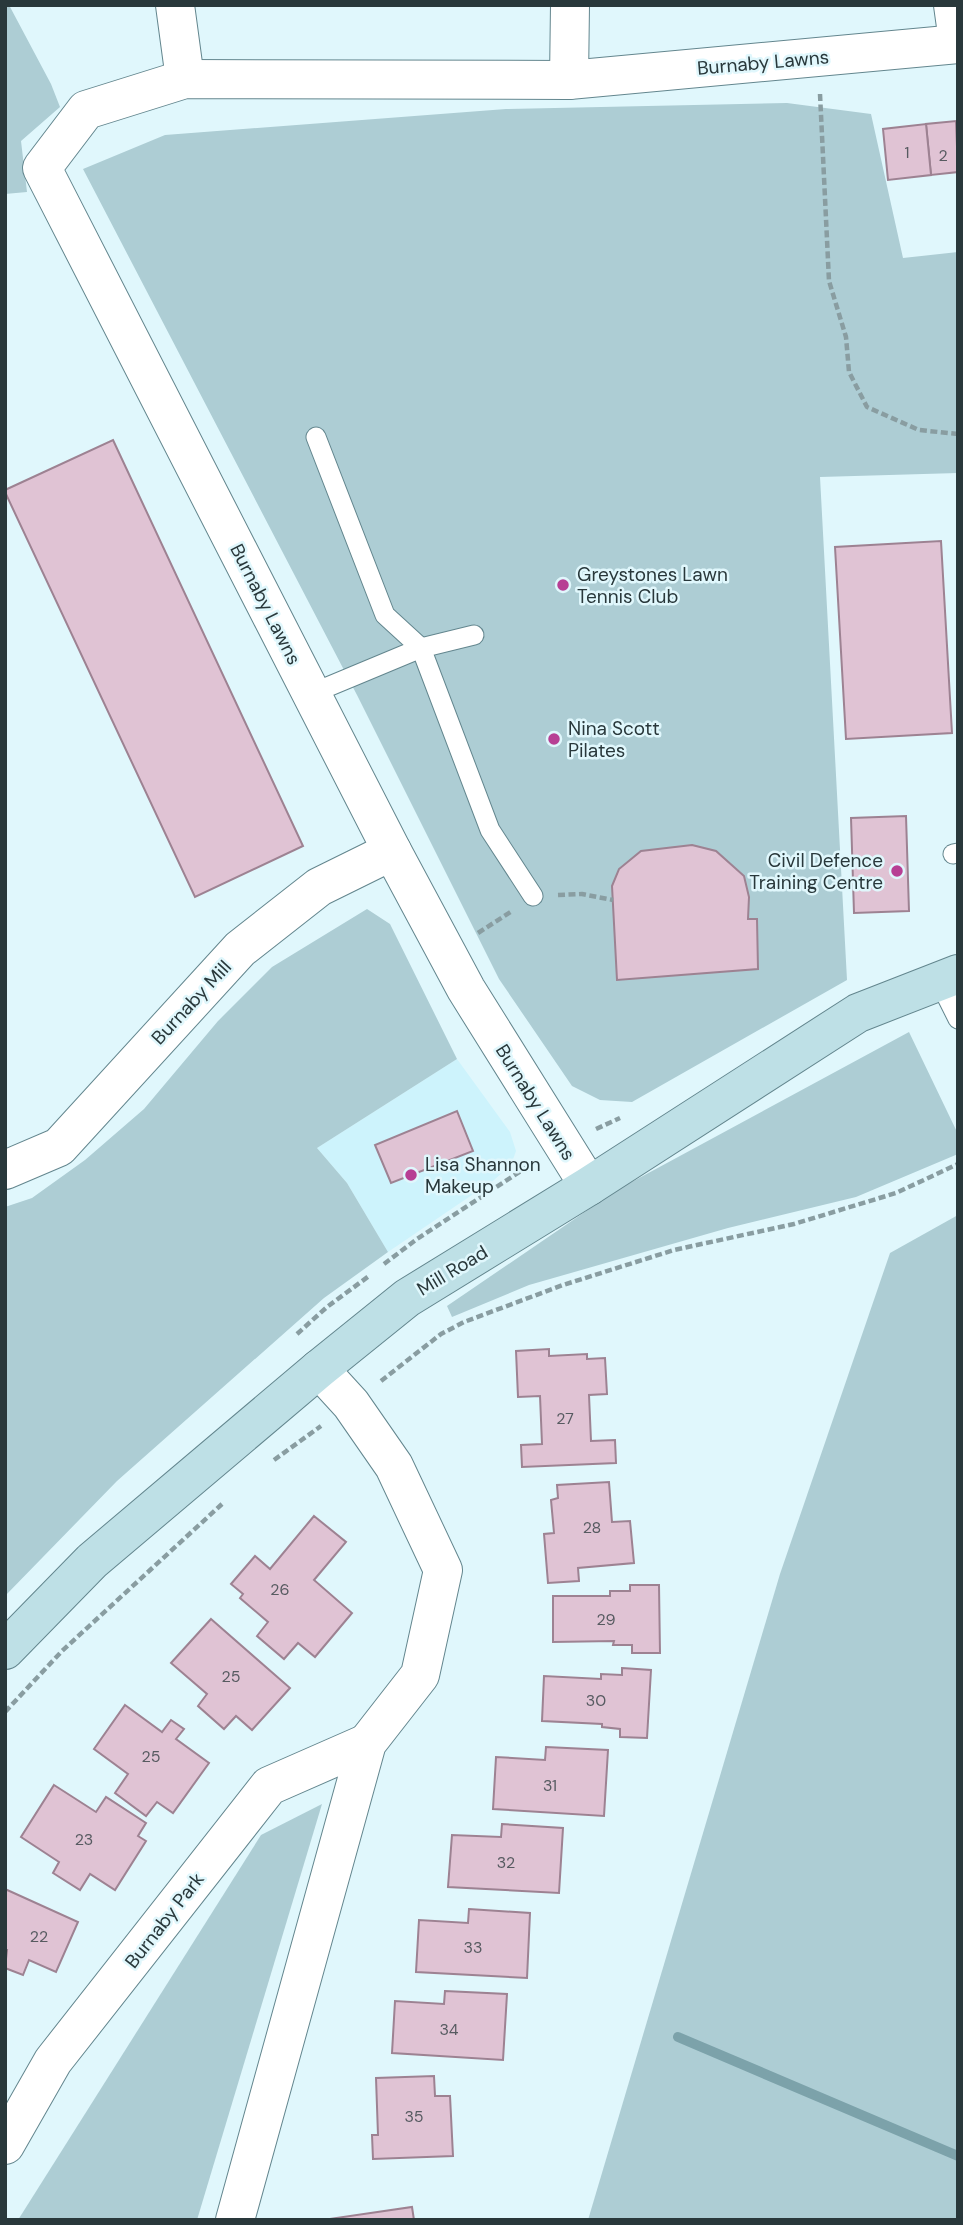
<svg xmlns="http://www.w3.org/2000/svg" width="963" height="2225" font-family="'DM Sans',sans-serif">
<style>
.built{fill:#cdf3fc}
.green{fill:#adcdd4}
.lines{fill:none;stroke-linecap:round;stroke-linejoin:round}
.stream{stroke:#7ca2aa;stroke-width:10}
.building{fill:#e0c3d4;stroke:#9d8292;stroke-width:2}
.service-casing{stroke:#63868e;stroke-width:21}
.minor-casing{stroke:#63868e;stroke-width:40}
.secondary-casing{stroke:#63868e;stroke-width:40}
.path{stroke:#899da1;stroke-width:4.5;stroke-dasharray:7 3.5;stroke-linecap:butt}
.service{stroke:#fff;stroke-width:19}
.minor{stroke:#fff;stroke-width:38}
.secondary{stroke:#bee0e6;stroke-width:38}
.poi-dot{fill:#b73f94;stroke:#e0f7fc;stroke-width:2.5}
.labels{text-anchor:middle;stroke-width:5;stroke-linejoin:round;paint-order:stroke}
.number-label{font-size:16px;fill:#575b61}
.street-label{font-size:19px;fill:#29383b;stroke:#e0f7fc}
.poi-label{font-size:19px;fill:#29383b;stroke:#e0f7fc;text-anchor:start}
</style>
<rect width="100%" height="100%" fill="#e0f7fc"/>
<!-- built -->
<polygon class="built" points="457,1059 510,1132 516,1151 511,1165 494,1180 388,1252 347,1183 317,1148"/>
<!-- green -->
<g class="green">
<polygon points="5,5 9,5 51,84 60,107 21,141 27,192 5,194"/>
<polygon points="787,103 871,114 903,258 958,252 958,473 820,477 847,980 632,1102 600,1100 572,1086 499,979 357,695 83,169 165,135 506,109"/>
<polygon points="367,909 390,924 457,1059 317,1148 347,1183 388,1252 324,1298 117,1481 5,1596 5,1207 32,1198 85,1160 144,1109 218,1021 272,967"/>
<polygon points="909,1032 958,1134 958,1154 856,1197 728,1228 529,1285 452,1317 447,1306 617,1190"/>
<polygon points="958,1215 958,2220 588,2220 780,1574 890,1253"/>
<polygon points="322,1804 197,2220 18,2220 261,1835"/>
</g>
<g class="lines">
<!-- stream -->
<polyline class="stream" points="678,2037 958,2156"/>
</g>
<!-- building -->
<g class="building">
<polygon points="956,121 958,172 931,175 926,124"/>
<polygon points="926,124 931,175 888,180 883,129"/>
<polygon points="113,440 303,846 195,897 5,492 5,490"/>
<polygon points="941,541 952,733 846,739 835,547"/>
<polygon points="906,816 909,911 854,913 851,818"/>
<polygon points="692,845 716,851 744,876 749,897 748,919 757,919 758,969 617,980 612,886 619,869 641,851"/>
<polygon points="457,1111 473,1151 391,1183 375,1145"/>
<polygon points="549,1349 549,1356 587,1354 587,1359 605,1358 607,1394 589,1395 591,1441 615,1440 616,1463 522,1467 521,1445 542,1444 540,1396 518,1397 516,1351"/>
<polygon points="609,1482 612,1522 630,1521 634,1563 578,1568 579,1581 548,1583 544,1534 554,1533 551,1500 558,1498 557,1485"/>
<polygon points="314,1516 346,1542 314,1580 352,1613 315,1657 298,1643 284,1659 257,1636 268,1622 240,1598 243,1594 231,1584 255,1556 270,1569"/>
<polygon points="630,1585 659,1585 660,1653 632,1653 632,1645 613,1645 614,1641 553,1642 553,1596 610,1596 610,1591 630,1591"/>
<polygon points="211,1619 290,1688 252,1730 236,1716 224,1729 198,1706 207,1694 171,1663"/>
<polygon points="622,1668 651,1670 647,1738 620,1737 620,1729 602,1727 602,1724 542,1721 544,1676 601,1679 601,1674 622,1675"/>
<polygon points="125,1705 162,1732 171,1720 184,1729 176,1739 209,1763 173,1813 157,1802 146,1816 115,1793 128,1774 94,1749"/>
<polygon points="546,1747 608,1750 604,1816 493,1809 496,1757 545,1760"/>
<polygon points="54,1785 96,1812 106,1797 146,1823 138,1836 146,1841 115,1890 90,1874 80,1890 53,1873 59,1862 21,1837"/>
<polygon points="502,1824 563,1828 559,1893 448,1887 452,1835 501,1837"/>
<polygon points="5,1889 78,1922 56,1972 29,1960 23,1975 5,1968 7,1950 5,1950"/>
<polygon points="469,1909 530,1913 527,1978 416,1972 419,1920 468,1923"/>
<polygon points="445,1991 507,1994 503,2060 392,2053 395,2001 444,2004"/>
<polygon points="434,2076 435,2096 450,2096 453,2156 373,2159 372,2135 378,2135 376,2078"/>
<polygon points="412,2207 414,2220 329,2220 329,2219"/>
</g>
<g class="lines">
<!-- service casing -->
<g class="service-casing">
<g id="service">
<polyline points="316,437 385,615 421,648 490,830 533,896"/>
<polyline points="313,693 421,648 474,635"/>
<polyline points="953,854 958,853"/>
<polyline points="939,981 958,1019"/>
</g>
</g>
<!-- minor casing -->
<g class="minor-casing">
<g id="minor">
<polyline points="175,5 185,79"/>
<polyline points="953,5 958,41"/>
<polyline points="569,80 570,5"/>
<polyline points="5,1170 59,1147 240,949 319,887 392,851"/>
<polyline points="589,1186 466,989 392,851 42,168 86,110 185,79 569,80 958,44"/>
<polyline points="5,2145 53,2061 269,1786 367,1743"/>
<polyline points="235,2220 367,1743 420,1675 443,1570 394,1466 351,1404 319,1369"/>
</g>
</g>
<!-- secondary casing -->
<g class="secondary-casing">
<polyline id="secondary" points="5,1650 92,1561 319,1369 407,1298 589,1186 858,1013 958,974"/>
</g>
<!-- path -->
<g class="path">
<polyline points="820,94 829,281 846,337 849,372 867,407 919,430 958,434"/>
<polyline points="558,895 582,894 613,900"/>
<polyline points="478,933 512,911"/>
<polyline points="596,1129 620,1118"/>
<polyline points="384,1264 417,1239 533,1163"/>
<polyline points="297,1334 327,1307 369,1276"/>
<polyline points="381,1381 441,1334 464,1322 563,1285 674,1250 794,1224 896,1193 958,1164"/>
<polyline points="274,1460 321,1426"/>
<polyline points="5,1712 62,1651 222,1504"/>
</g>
<!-- service -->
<use href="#service" class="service"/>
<!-- minor -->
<use href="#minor" class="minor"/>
<!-- secondary -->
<use href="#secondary" class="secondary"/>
</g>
<!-- markers -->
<g class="poi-dot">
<circle cx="563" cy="585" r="7"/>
<circle cx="554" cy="739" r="7"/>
<circle cx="897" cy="871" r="7"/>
<circle cx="411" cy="1175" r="7"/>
</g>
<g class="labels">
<!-- number labels -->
<g class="number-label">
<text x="907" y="158">1</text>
<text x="943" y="161">2</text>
<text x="565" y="1424">27</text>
<text x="592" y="1533">28</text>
<text x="280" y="1595">26</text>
<text x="606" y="1625">29</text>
<text x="231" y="1682">25</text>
<text x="596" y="1706">30</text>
<text x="151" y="1762">25</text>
<text x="550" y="1791">31</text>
<text x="84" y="1845">23</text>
<text x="506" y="1868">32</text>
<text x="39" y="1942">22</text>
<text x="473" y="1953">33</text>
<text x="449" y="2035">34</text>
<text x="414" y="2122">35</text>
</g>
<!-- street labels -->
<g class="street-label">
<text transform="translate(763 62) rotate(-5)" y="7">Burnaby Lawns</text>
<text transform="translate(266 604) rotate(63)" y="7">Burnaby Lawns</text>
<text transform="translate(191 1002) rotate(-47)" y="7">Burnaby Mill</text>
<text transform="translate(536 1102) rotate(58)" y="7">Burnaby Lawns</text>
<text transform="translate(452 1270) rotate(-31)" y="7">Mill Road</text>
<text transform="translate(164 1920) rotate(-52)" y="7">Burnaby Park</text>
</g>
<!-- poi labels -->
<g class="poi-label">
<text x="577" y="581">Greystones Lawn<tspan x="577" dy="22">Tennis Club</tspan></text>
<text x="568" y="735">Nina Scott<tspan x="568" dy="22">Pilates</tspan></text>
<text x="883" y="867" text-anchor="end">Civil Defence<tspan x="883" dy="22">Training Centre</tspan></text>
<text x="425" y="1171">Lisa Shannon<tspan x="425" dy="22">Makeup</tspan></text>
</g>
</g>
<!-- border -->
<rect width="963" height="2225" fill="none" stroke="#29383b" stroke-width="14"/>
</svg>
